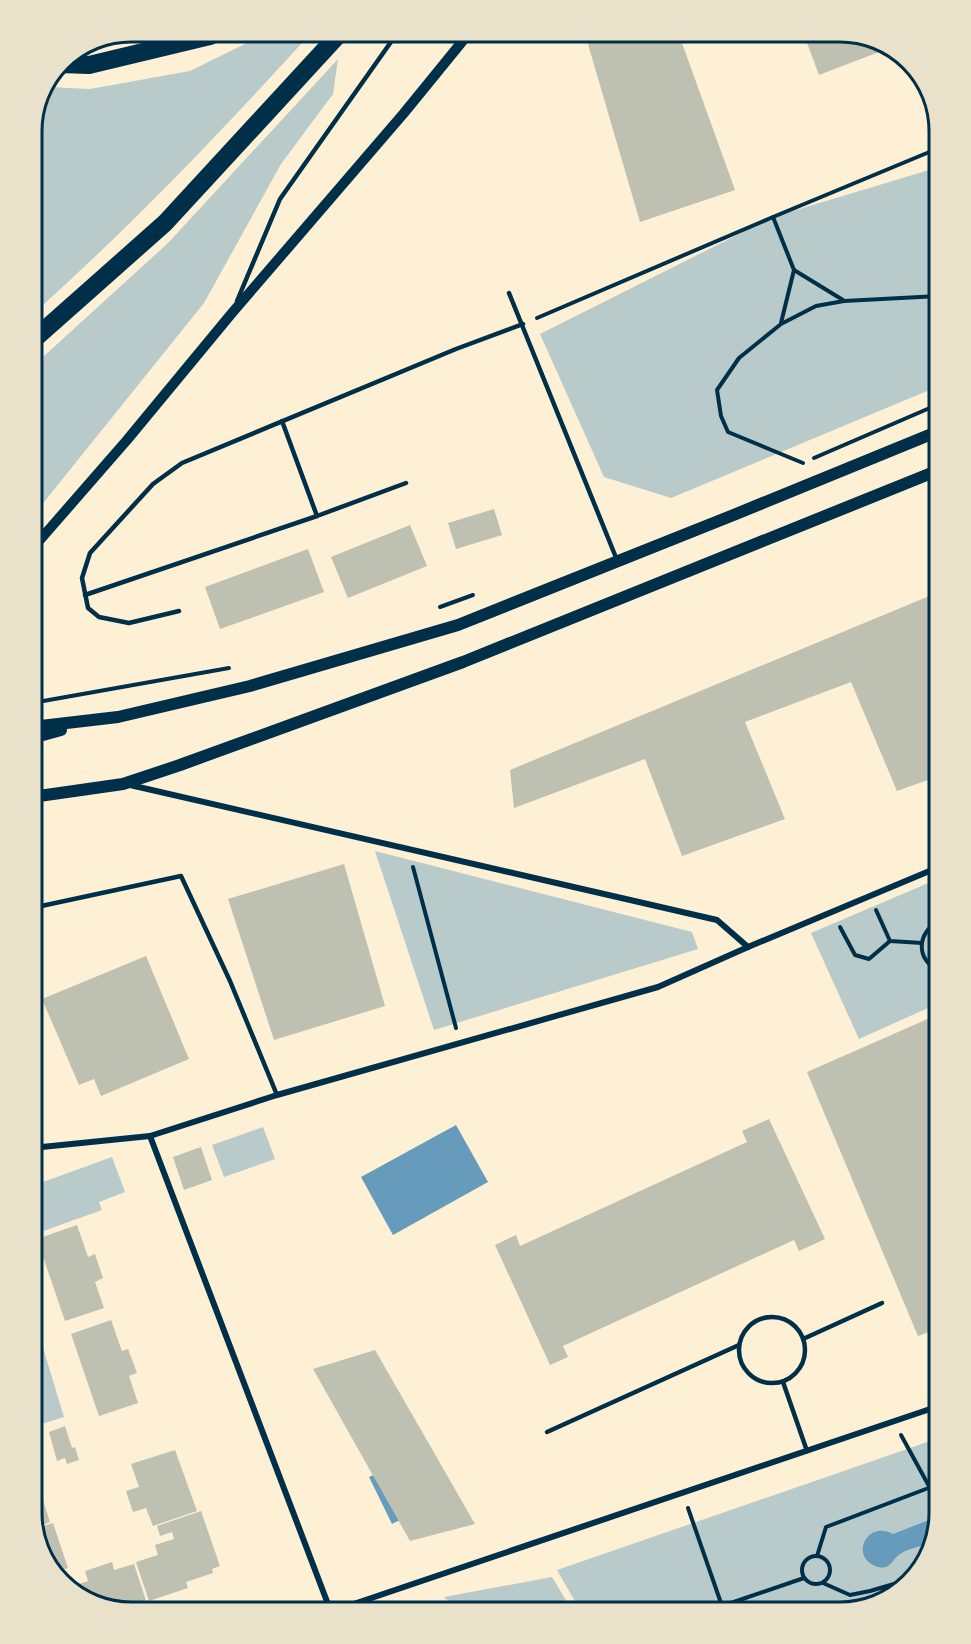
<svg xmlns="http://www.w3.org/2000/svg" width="971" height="1644" font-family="Jost,sans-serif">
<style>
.green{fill:#b9caca}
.water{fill:#669bbc}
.building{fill:#bec0b2}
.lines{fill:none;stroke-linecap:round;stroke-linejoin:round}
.path{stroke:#003049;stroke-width:4}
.service{stroke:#003049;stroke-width:4.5}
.minor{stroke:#003049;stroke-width:6}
.tertiary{stroke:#003049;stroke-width:10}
.secondary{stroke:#003049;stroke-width:12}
.motorway{stroke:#003049;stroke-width:18}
.rim{fill:none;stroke:#003049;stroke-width:3}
</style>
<rect width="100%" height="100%" fill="#fdf0d5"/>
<!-- green -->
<g class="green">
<path d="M 269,32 L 312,32 C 223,130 131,226 32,315 L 32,125 L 49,87 L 90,89 L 190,71 Z"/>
<polygon points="338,59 333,94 281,164 204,303 32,517 32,367 168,243"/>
<polygon points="939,167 939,386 671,498 604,477 540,334 773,217"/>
<polygon points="375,851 692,932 698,949 434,1030"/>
<polygon points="939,880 939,1003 859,1039 811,933 933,881"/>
<polygon points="263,1127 275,1159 224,1177 212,1145"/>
<polygon points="112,1157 125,1192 99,1202 102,1210 32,1235 32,1186"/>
<polygon points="32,1315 33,1315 64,1417 32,1427"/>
<polygon points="939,1438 939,1514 923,1568 884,1602 840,1612 581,1612 557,1570"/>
<polygon points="552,1577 573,1612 460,1612 444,1597"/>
</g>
<!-- water -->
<g class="water">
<polygon points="456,1125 488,1182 393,1235 361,1177"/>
<polygon points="388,1469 412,1514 392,1524 369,1477"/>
<path d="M 939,1516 L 931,1543 C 922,1546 907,1549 900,1554 C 891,1560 890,1573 873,1565 C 851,1554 868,1520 893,1534 Z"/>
</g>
<!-- building -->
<g class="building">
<polygon points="617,32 678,32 735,190 640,222 588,44"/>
<polygon points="803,32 847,32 892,47 819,75"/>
<polygon points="494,509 502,535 456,549 448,523"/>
<polygon points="410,525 427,566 348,598 331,557"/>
<polygon points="308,549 324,592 220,629 205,587"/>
<polygon points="939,592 939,776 897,791 851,682 745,722 785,819 682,856 645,759 514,808 510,770"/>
<polygon points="344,864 385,1006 274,1040 228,899"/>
<polygon points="146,956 189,1059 101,1096 94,1079 79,1085 42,999"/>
<polygon points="939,1014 939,1328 918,1336 807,1072"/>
<polygon points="769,1119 825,1239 799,1251 794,1240 591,1333 563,1346 568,1357 550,1365 495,1245 516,1235 520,1246 747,1142 742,1131"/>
<polygon points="201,1147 212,1180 184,1190 173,1157"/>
<polygon points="77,1225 88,1257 95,1254 103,1278 95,1282 104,1308 65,1321 37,1239"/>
<polygon points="111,1320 122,1351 128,1349 137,1373 129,1376 138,1403 99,1416 71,1334"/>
<polygon points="375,1350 475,1524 410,1541 313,1369"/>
<polygon points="65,1426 72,1448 75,1447 79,1460 67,1464 65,1458 57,1461 49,1432"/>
<polygon points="175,1450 197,1511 153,1526 146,1508 133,1512 126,1491 139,1487 131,1464"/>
<polygon points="36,1479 50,1522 35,1528 32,1513 32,1480"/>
<polygon points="201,1511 220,1566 212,1569 213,1573 186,1582 188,1588 149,1601 136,1562 158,1555 155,1545 174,1539 172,1532 160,1536 157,1526"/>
<polygon points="53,1523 68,1568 55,1572 42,1557 35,1529"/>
<polygon points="112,1562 114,1570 134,1564 148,1607 131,1612 125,1612 76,1596 73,1586 88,1581 85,1571"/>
</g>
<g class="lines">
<!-- path -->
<g class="path">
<polyline points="773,217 794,270 781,323"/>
<polyline points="794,270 843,300"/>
<polyline points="537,318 773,217 939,148"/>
<polyline points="814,458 939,404"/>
<polyline points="803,463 728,432 721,416 717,390 739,358 781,324 816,306 844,301 939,296"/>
<polyline points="440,607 473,595"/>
<polyline points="32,703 229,668"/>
<polyline points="413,867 456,1028"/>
<polyline points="876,910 890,941 922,943"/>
<polyline points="840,927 855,955 869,959 890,941"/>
<path d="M 939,971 C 916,960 916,933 939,921"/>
<polyline points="901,1435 930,1488 939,1509"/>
<polyline points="688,1508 722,1606 804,1578"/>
<polyline points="817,1556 826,1527 939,1484"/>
<circle cx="816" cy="1570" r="14"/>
<polyline points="823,1583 850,1595 870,1591 911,1579"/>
<polyline points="297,1612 314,1607"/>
</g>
<!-- service -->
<g class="service">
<polyline points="509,293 617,560"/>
<polyline points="237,301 280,199 398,32"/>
<polyline points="282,421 317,516"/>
<polyline points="85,595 317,516 406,483"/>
<polyline points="179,611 129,623 99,617 88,608 82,578 90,553 153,484 182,463 456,349 523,324"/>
<polyline points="32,908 181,876 230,981 277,1095"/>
<circle cx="772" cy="1350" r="33"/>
<polyline points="803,1339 882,1303"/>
<polyline points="783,1382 807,1451"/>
<polyline points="547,1432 739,1345"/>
</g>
<!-- minor -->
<g class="minor">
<polyline points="130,785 717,920 748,947"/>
<polyline points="150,1136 331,1612"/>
<polyline points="32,1148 150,1136 277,1095 658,987 748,947 939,867"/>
<polyline points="330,1612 939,1406"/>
</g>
<!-- tertiary -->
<polyline class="tertiary" points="32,549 127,440 232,313 404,113 470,32"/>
<!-- secondary -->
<g class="secondary">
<polyline points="32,727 118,717 250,686 458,625 736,514 939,431"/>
<polyline points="32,738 61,730"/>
<polyline points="32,797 123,784 180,765 463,662 939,470"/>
</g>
<!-- motorway -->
<g class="motorway">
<polyline points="59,64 89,65 210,36 218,32"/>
<polyline points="32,341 165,223 341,32"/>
</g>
</g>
<!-- crop -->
<path d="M0 0H971V1644H0ZM131 42H840A89 89 0 0 1 929 131V1513A89 89 0 0 1 840 1602H131A89 89 0 0 1 42 1513V131A89 89 0 0 1 131 42Z" fill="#e9e1ca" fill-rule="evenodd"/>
<path class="rim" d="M131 42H840A89 89 0 0 1 929 131V1513A89 89 0 0 1 840 1602H131A89 89 0 0 1 42 1513V131A89 89 0 0 1 131 42Z"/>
</svg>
